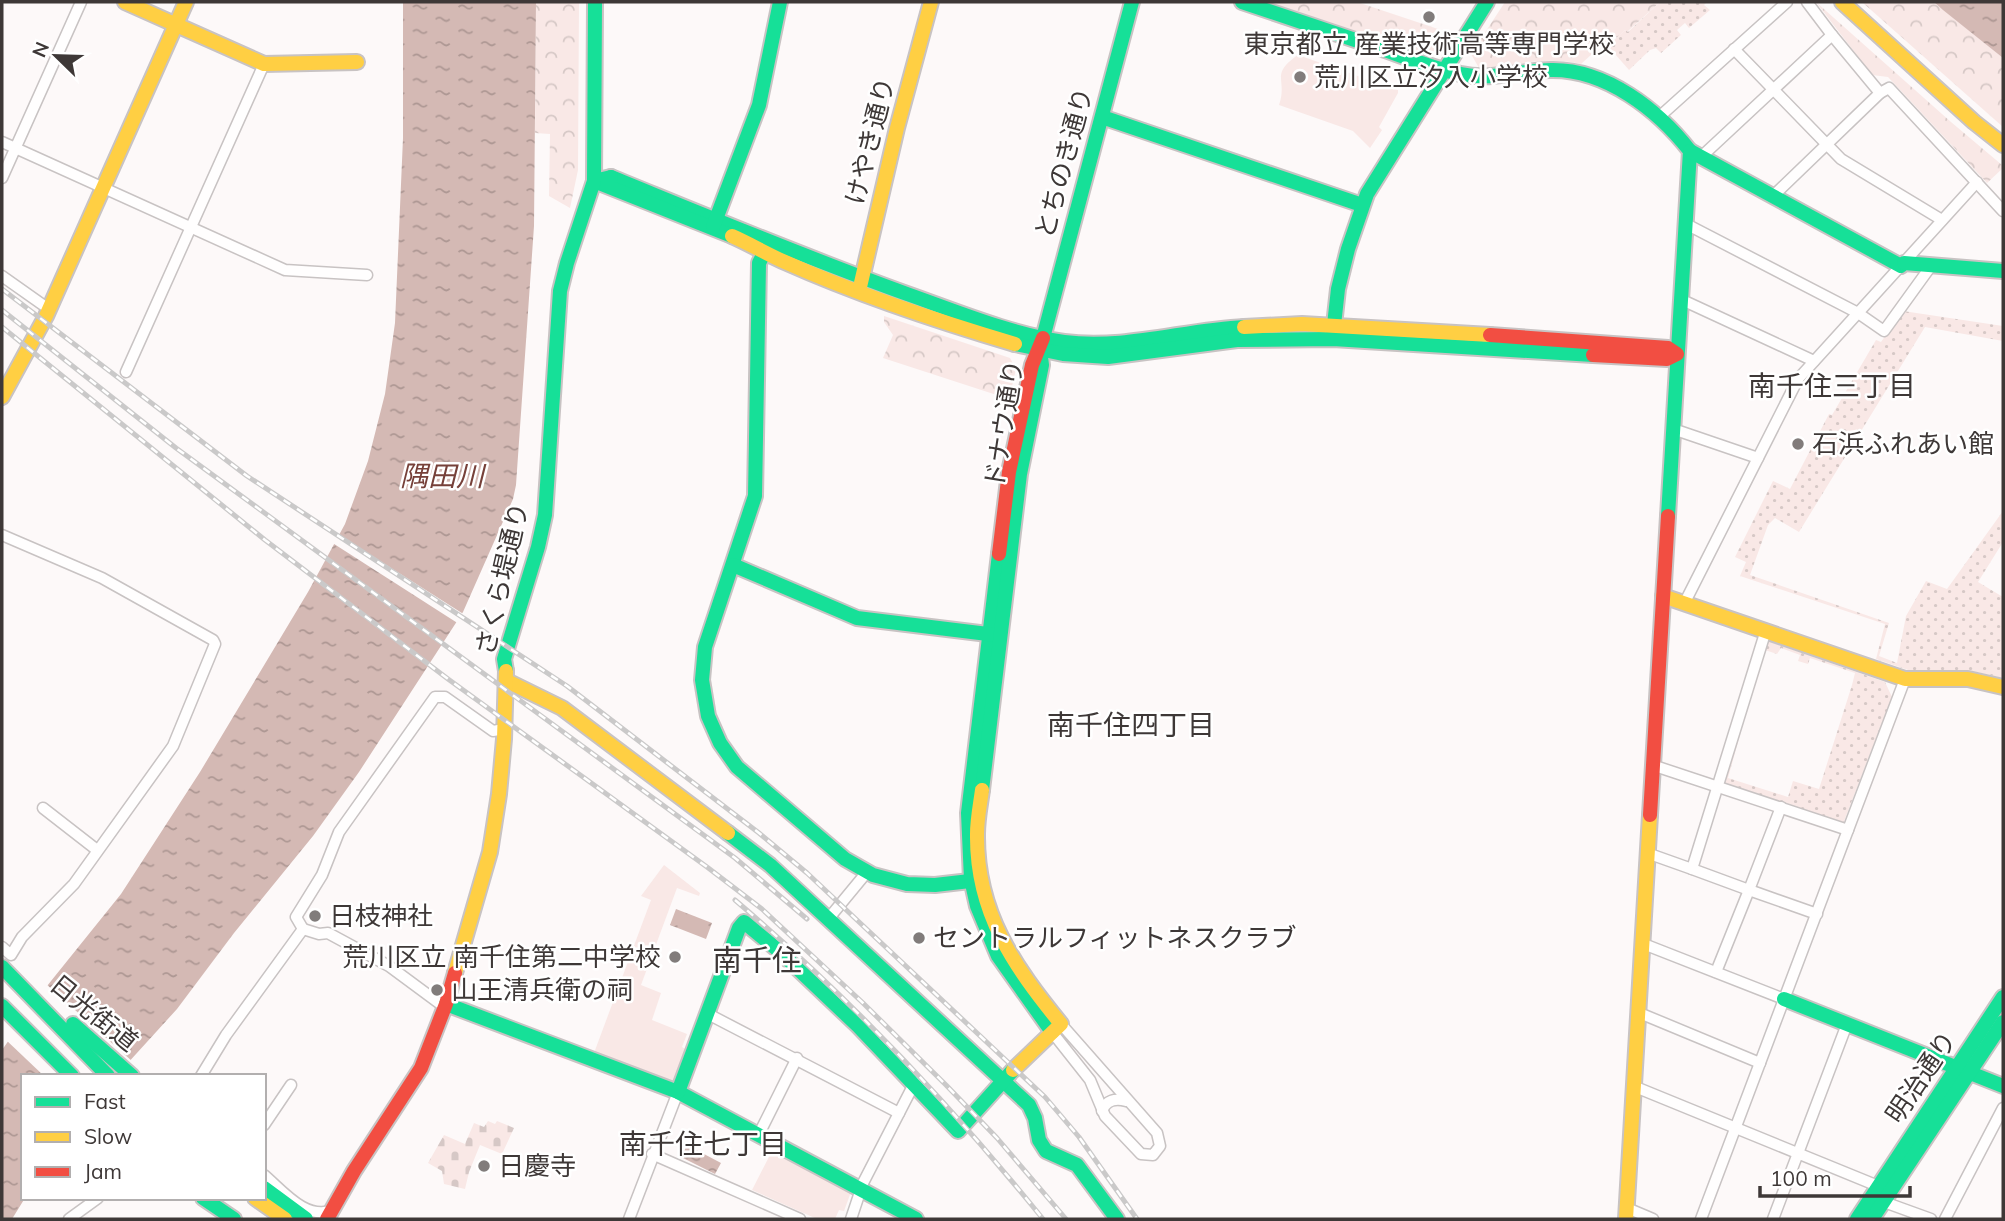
<svg xmlns="http://www.w3.org/2000/svg" width="2005" height="1221" font-family="Mulish,'Noto Sans JP',sans-serif">
<style>
.cemetery{fill:url(#cemetery-stones)}
.park{fill:url(#park-crowns)}
.garden{fill:url(#garden-dots)}
.pitch{fill:#f9e8e6}
.water{fill:url(#water-ripples)}
.pier{fill:#fdf9f9}
.lines{fill:none;stroke-linecap:round;stroke-linejoin:round}
.street-casing{stroke:#c8c3c3;stroke-width:13}
.fast-casing{stroke:#c8c3c3;stroke-width:18}
.slow-casing{stroke:#c8c3c3;stroke-width:18}
.jam-casing{stroke:#c8c3c3;stroke-width:18}
.street{stroke:#fffefe;stroke-width:10}
.fast{stroke:#16e098;stroke-width:14}
.slow{stroke:#ffcf43;stroke-width:14}
.jam{stroke:#f24e42;stroke-width:14}
.rail-casing{stroke:#cac9c9;stroke-width:5}
.rail{stroke:#fff;stroke-width:2.5;stroke-dasharray:8;stroke-linecap:butt}
.poi-dot{fill:#817c7b;stroke:#fff;stroke-width:2.5}
.labels{text-anchor:middle;stroke-width:5;stroke-linejoin:round;paint-order:stroke}
.poi-label{font-size:26px;fill:#3e3837;stroke:#fff;text-anchor:start}
.street-label{font-size:26px;fill:#3e3837;stroke:#fff}
.neighbourhood-label{font-size:28px;fill:#3e3837;stroke:#fff}
.water-label{font-size:28px;font-style:italic;fill:#764039;stroke:#fff}
.quarter-label{font-size:30px;fill:#3e3837;stroke:#fff}
</style>
<defs>
<pattern id="cemetery-stones" width="16" height="16" patternUnits="userSpaceOnUse" patternTransform="scale(1.75)"><rect width="16" height="16" fill="#f9e8e6"/><path d="M2 7V4a2 2 0 0 1 4 0v3zM10 15v-3a2 2 0 0 1 4 0v3z" fill="#d6c8c6"/></pattern>
<pattern id="park-crowns" width="20" height="18" patternUnits="userSpaceOnUse" patternTransform="scale(1.75)"><rect width="20" height="18" fill="#f9e8e6"/><path d="M2 6a3 3 0 1 1 6 0M12 15a3 3 0 1 1 6 0" fill="none" stroke="#d6c8c6"/></pattern>
<pattern id="garden-dots" width="8" height="8" patternUnits="userSpaceOnUse" patternTransform="scale(1.75)"><rect width="8" height="8" fill="#f9e8e6"/><path d="M2 2h.1M6 6h.1" fill="none" stroke="#d6c8c6" stroke-width="1.8" stroke-linecap="round"/></pattern>
<pattern id="water-ripples" width="26" height="14" patternUnits="userSpaceOnUse" patternTransform="scale(1.75)"><rect width="26" height="14" fill="#d4b9b4"/><path d="M2 4q2-2 4 0t4 0M15 11q2-2 4 0t4 0" fill="none" stroke="#ad9793"/></pattern>
</defs>
<rect width="100%" height="100%" fill="#fdf9f9"/>
<!-- cemetery -->
<polygon class="cemetery" points="488,1121 495,1124 497,1121 514,1128 502,1154 480,1145 469,1172 465,1189 444,1184 442,1171 428,1163 444,1135 465,1144 474,1123 484,1127"/>
<!-- park -->
<g class="park">
<polygon points="536,2 579,2 578,170 570,208 549,196 550,134 535,133"/>
<polygon points="1269,2 1357,2 1450,33 1440,49 1425,54"/>
<path d="M 1505,2 L 1660,2 L 1627,32 L 1625,30 L 1617,38 L 1614,34 L 1581,64 C 1563,60 1543,60 1524,63 C 1508,66 1495,70 1479,68 L 1471,54 Z"/>
<polygon points="1816,2 1951,122 2002,165 2003,168 1987,183 1888,77 1872,75"/>
<polygon points="1862,2 1934,2 2003,58 2003,127"/>
<polygon points="884,316 1010,358 1016,369 1009,399 883,358 893,335 884,322"/>
</g>
<!-- garden -->
<g class="garden">
<polygon points="1660,2 1707,2 1704,5 1710,10 1689,28 1685,23 1677,30 1681,35 1661,53 1656,48 1650,50 1629,70 1608,46 1625,30 1628,32"/>
<polygon points="1903,311 2003,326 2003,341 1925,327 1799,532 1775,518 1768,525 1750,575 1889,623 1879,656 1897,663 1906,616 1926,581 1947,589 2003,511 2003,542 1978,582 2003,597 2003,678 1968,670 1908,670 1876,659 1885,624 1740,576 1746,562 1735,557 1773,481 1790,489 1829,414 1832,415 1876,340 1881,342"/>
<polygon points="1768,641 1885,682 1892,697 1843,824 1723,784 1745,704 1748,706 1728,778 1788,797 1793,781 1819,789 1852,685 1855,673 1810,658 1808,664 1798,661 1800,655 1781,648 1777,654 1765,650"/>
</g>
<!-- pitch -->
<g class="pitch">
<path d="M 1298,55 L 1398,90 L 1398,93 L 1379,127 L 1382,130 L 1370,148 L 1353,131 L 1279,105 C 1288,79 1269,75 1298,55 Z"/>
<polygon points="664,865 700,893 699,896 677,888 641,985 661,993 652,1020 687,1034 682,1047 685,1049 673,1082 594,1053 651,900 641,896"/>
<polygon points="772,1151 851,1192 844,1211 839,1210 835,1219 817,1219 752,1190"/>
</g>
<!-- water -->
<g class="water">
<polygon points="403,2 536,2 534,226 516,485 513,499 463,612 359,772 313,836 234,933 177,1009 116,1076 23,1076 23,1198 25,1198 12,1219 2,1219 2,1050 47,986 121,894 200,772 308,592 345,524 368,461 385,394 395,323 403,138"/>
<polygon points="1934,2 2003,2 2003,58 1943,10"/>
<polygon points="676,909 712,923 706,939 670,925"/>
<polygon points="687,1145 721,1163 715,1174 681,1157"/>
</g>
<!-- pier -->
<g class="pier">
<polygon points="336,533 465,615 459,624 331,542"/>
<polygon points="45,983 133,1062 121,1076 44,1076 5,1039"/>
</g>
<g class="lines">
<!-- street casing -->
<g class="street-casing">
<g id="street">
<polyline points="1807,2 1832,35"/>
<polyline points="1734,49 1841,159 1942,220"/>
<polyline points="1658,118 1787,2"/>
<polyline points="2,142 285,270 367,275"/>
<polyline points="1701,157 1832,35 1880,93 1889,88 2003,211"/>
<polyline points="2,178 81,2"/>
<polyline points="1773,196 1880,93"/>
<polyline points="1686,224 1858,313 1884,331 1931,266"/>
<polyline points="2,276 43,305"/>
<polyline points="1680,299 1814,361"/>
<polyline points="126,372 264,64"/>
<polyline points="1673,429 1758,458"/>
<polyline points="2,535 102,578 213,640 215,644 173,746 74,884 22,937 11,955 2,947"/>
<polyline points="1685,602 1798,379 1977,182"/>
<polyline points="1652,765 1848,830"/>
<polyline points="1781,807 1749,890 1817,914"/>
<polyline points="43,808 97,850"/>
<polyline points="1647,853 1692,869"/>
<polyline points="829,918 867,872"/>
<polyline points="303,929 319,934 328,933 389,966 439,1003 446,1004"/>
<polyline points="1641,943 1784,999"/>
<polyline points="1716,972 1749,890 1692,869 1766,630"/>
<polyline points="1637,1012 1760,1063"/>
<polyline points="708,1014 899,1113"/>
<polyline points="1052,1032 1090,1080 1105,1116 1141,1154 1153,1155 1160,1146 1157,1133 1061,1024"/>
<polyline points="201,1076 226,1035 303,929 296,917 322,875 339,832 435,697 445,697 493,731 504,729"/>
<polyline points="1633,1086 1878,1186"/>
<path d="M 1102,1111 C 1106,1100 1115,1098 1126,1101"/>
<polyline points="264,1125 291,1085"/>
<polyline points="759,1134 797,1058"/>
<polyline points="652,1154 800,1219"/>
<path d="M 264,1175 C 283,1191 306,1221 333,1210"/>
<polyline points="1884,1202 1931,1219"/>
<polyline points="1627,1208 1653,1219"/>
<polyline points="69,1219 98,1198"/>
<polyline points="629,1219 678,1092"/>
<polyline points="851,1219 863,1183 915,1082"/>
<polyline points="1701,1219 1905,679"/>
<polyline points="1773,1219 1847,1024"/>
<polyline points="1945,1219 2003,1108"/>
</g>
</g>
<!-- fast casing -->
<g class="fast-casing">
<g id="fast">
<path d="M 1242,2 C 1288,17 1333,33 1379,48 C 1406,57 1433,69 1461,74 C 1491,81 1521,70 1551,70 C 1606,69 1658,110 1690,151 L 1668,516"/>
<polyline points="1102,117 1362,205"/>
<polyline points="1690,151 1901,266"/>
<path d="M 611,177 C 709,217 807,258 907,294 C 958,312 1010,334 1064,342 C 1124,350 1184,330 1244,327"/>
<polyline points="611,177 594,181 732,236"/>
<polyline points="713,227 759,105 780,2"/>
<polyline points="764,253 759,263 755,496 705,647 702,680 708,716 720,743 737,767 845,859 873,875 907,884 935,885 970,881"/>
<polyline points="1904,263 2003,271"/>
<polyline points="1333,334 1338,289 1348,249 1367,194 1487,2"/>
<polyline points="1043,338 1132,2"/>
<polyline points="1015,344 1063,354 1108,357 1237,340 1333,339 1593,355"/>
<polyline points="999,554 968,813 971,879 977,906 998,956 1052,1032"/>
<polyline points="733,565 857,618 996,635"/>
<polyline points="506,671 504,659 538,547 545,515 560,291 567,263 594,181 595,2"/>
<polyline points="982,790 1020,474 1042,365 1040,350"/>
<polyline points="728,833 770,865 1029,1105 1035,1118 1039,1140 1046,1151 1077,1165 1117,1219"/>
<polyline points="2,967 108,1076"/>
<polyline points="1784,999 2003,1086"/>
<polyline points="446,1004 678,1092 916,1219"/>
<polyline points="2,1006 72,1076"/>
<polyline points="73,1024 132,1076"/>
<polyline points="678,1092 739,928 744,922 779,951 858,1026 958,1131 1013,1070"/>
<polyline points="264,1188 306,1219"/>
<polyline points="203,1198 234,1219"/>
<polyline points="1857,1219 2003,997"/>
<polyline points="1872,1219 2003,1022"/>
</g>
</g>
<!-- slow casing -->
<g class="slow-casing">
<g id="slow">
<polyline points="125,2 264,64 357,62"/>
<polyline points="1842,2 1974,122 2003,145"/>
<path d="M 732,236 C 750,244 767,254 785,262 C 859,295 937,321 1015,344"/>
<polyline points="860,287 897,128 931,2"/>
<polyline points="1244,327 1302,324 1490,335"/>
<polyline points="2,397 46,316 186,2"/>
<polyline points="1663,596 1905,679 1968,679 2003,687"/>
<polyline points="507,681 562,708 728,833"/>
<path d="M 982,790 C 980,805 977,819 977,834 C 976,913 1014,966 1061,1024 L 1013,1070"/>
<polyline points="455,973 490,852 499,794 504,739 506,671"/>
<polyline points="255,1198 285,1219"/>
<polyline points="1626,1219 1650,815"/>
</g>
</g>
<!-- jam casing -->
<g class="jam-casing">
<g id="jam">
<polyline points="1490,335 1668,348 1677,354 1667,359 1593,355"/>
<polyline points="999,554 1009,472 1032,365 1043,338"/>
<polyline points="1650,815 1668,516"/>
<polyline points="327,1219 354,1171 421,1068 446,1004 455,973"/>
</g>
</g>
<!-- street -->
<use href="#street" class="street"/>
<!-- fast -->
<use href="#fast" class="fast"/>
<!-- slow -->
<use href="#slow" class="slow"/>
<!-- jam -->
<use href="#jam" class="jam"/>
<!-- rail casing -->
<g class="rail-casing">
<g id="rail">
<polyline points="2,289 247,476 567,686 759,833 807,873 1045,1097 1079,1137 1137,1219"/>
<polyline points="2,310 176,448 735,858 807,919"/>
<polyline points="2,327 265,540 448,679 707,867 762,909 863,1003 946,1085 997,1138 1066,1219"/>
<path d="M 735,900 C 847,995 951,1105 1043,1219"/>
</g>
</g>
<!-- rail -->
<use href="#rail" class="rail"/>
</g>
<!-- markers -->
<g class="poi-dot">
<circle cx="1429" cy="17" r="7"/>
<circle cx="1300" cy="77" r="7"/>
<circle cx="1798" cy="444" r="7"/>
<circle cx="315" cy="916" r="7"/>
<circle cx="919" cy="938" r="7"/>
<circle cx="675" cy="957" r="7"/>
<circle cx="437" cy="990" r="7"/>
<circle cx="484" cy="1166" r="7"/>
</g>
<g class="labels">
<!-- poi labels -->
<g class="poi-label">
<text x="1429" y="53" text-anchor="middle">東京都立 産業技術高等専門学校</text>
<text x="1314" y="86">荒川区立汐入小学校</text>
<text x="1812" y="453">石浜ふれあい館</text>
<text x="329" y="925">日枝神社</text>
<text x="933" y="947">セントラルフィットネスクラブ</text>
<text x="661" y="966" text-anchor="end">荒川区立 南千住第二中学校</text>
<text x="451" y="999">山王清兵衛の祠</text>
<text x="498" y="1175">日慶寺</text>
</g>
<!-- street labels -->
<g class="street-label">
<text transform="translate(870 141) rotate(-76)" y="9">けやき通り</text>
<text transform="translate(1064 163) rotate(-75)" y="9">とちのき通り</text>
<text transform="translate(1004 424) rotate(-81)" y="9">ドナウ通り</text>
<text transform="translate(502 579) rotate(-77)" y="9">さくら堤通り</text>
<text transform="translate(94 1013) rotate(39)" y="9">日光街道</text>
<text transform="translate(1921 1077) rotate(-56)" y="9">明治通り</text>
</g>
<!-- neighbourhood labels -->
<g class="neighbourhood-label">
<text x="1832" y="396">南千住三丁目</text>
<text x="1131" y="735">南千住四丁目</text>
<text x="703" y="1154">南千住七丁目</text>
</g>
<!-- water labels -->
<g class="water-label">
<text x="442" y="486">隅田川</text>
</g>
<!-- quarter labels -->
<g class="quarter-label">
<text x="757" y="971">南千住</text>
</g>
</g>
<!-- border -->
<rect width="2005" height="1221" fill="none" stroke="#3e3837" stroke-width="7"/>
<!-- legend -->
<rect x="21" y="1074" width="245" height="126" fill="#ffffff" stroke="#b2afaf" stroke-width="2"/>
<rect x="35" y="1097" width="35" height="10" fill="#16e098" stroke="#b2afaf" stroke-width="2"/>
<text x="84" y="1109" font-size="21" fill="#3e3837">Fast</text>
<rect x="35" y="1132" width="35" height="10" fill="#ffcf43" stroke="#b2afaf" stroke-width="2"/>
<text x="84" y="1144" font-size="21" fill="#3e3837">Slow</text>
<rect x="35" y="1167" width="35" height="10" fill="#f24e42" stroke="#b2afaf" stroke-width="2"/>
<text x="84" y="1179" font-size="21" fill="#3e3837">Jam</text>
<!-- north arrow -->
<g transform="translate(56 56) rotate(293)" stroke="#ffffff" stroke-width="5" paint-order="stroke">
<path d="M0-5L12 26L0 18L-12 26Z" fill="#3e3837"/>
<text y="-10" font-size="19" font-weight="bold" text-anchor="middle" fill="#3e3837">N</text>
</g>
<!-- scale -->
<path d="M1760 1186v10h150v-10" fill="none" stroke="#3e3837" stroke-width="3.5"/>
<text x="1770" y="1186" font-size="21" fill="#3e3837" stroke="#ffffff" stroke-width="5" paint-order="stroke">100 m</text>
</svg>
